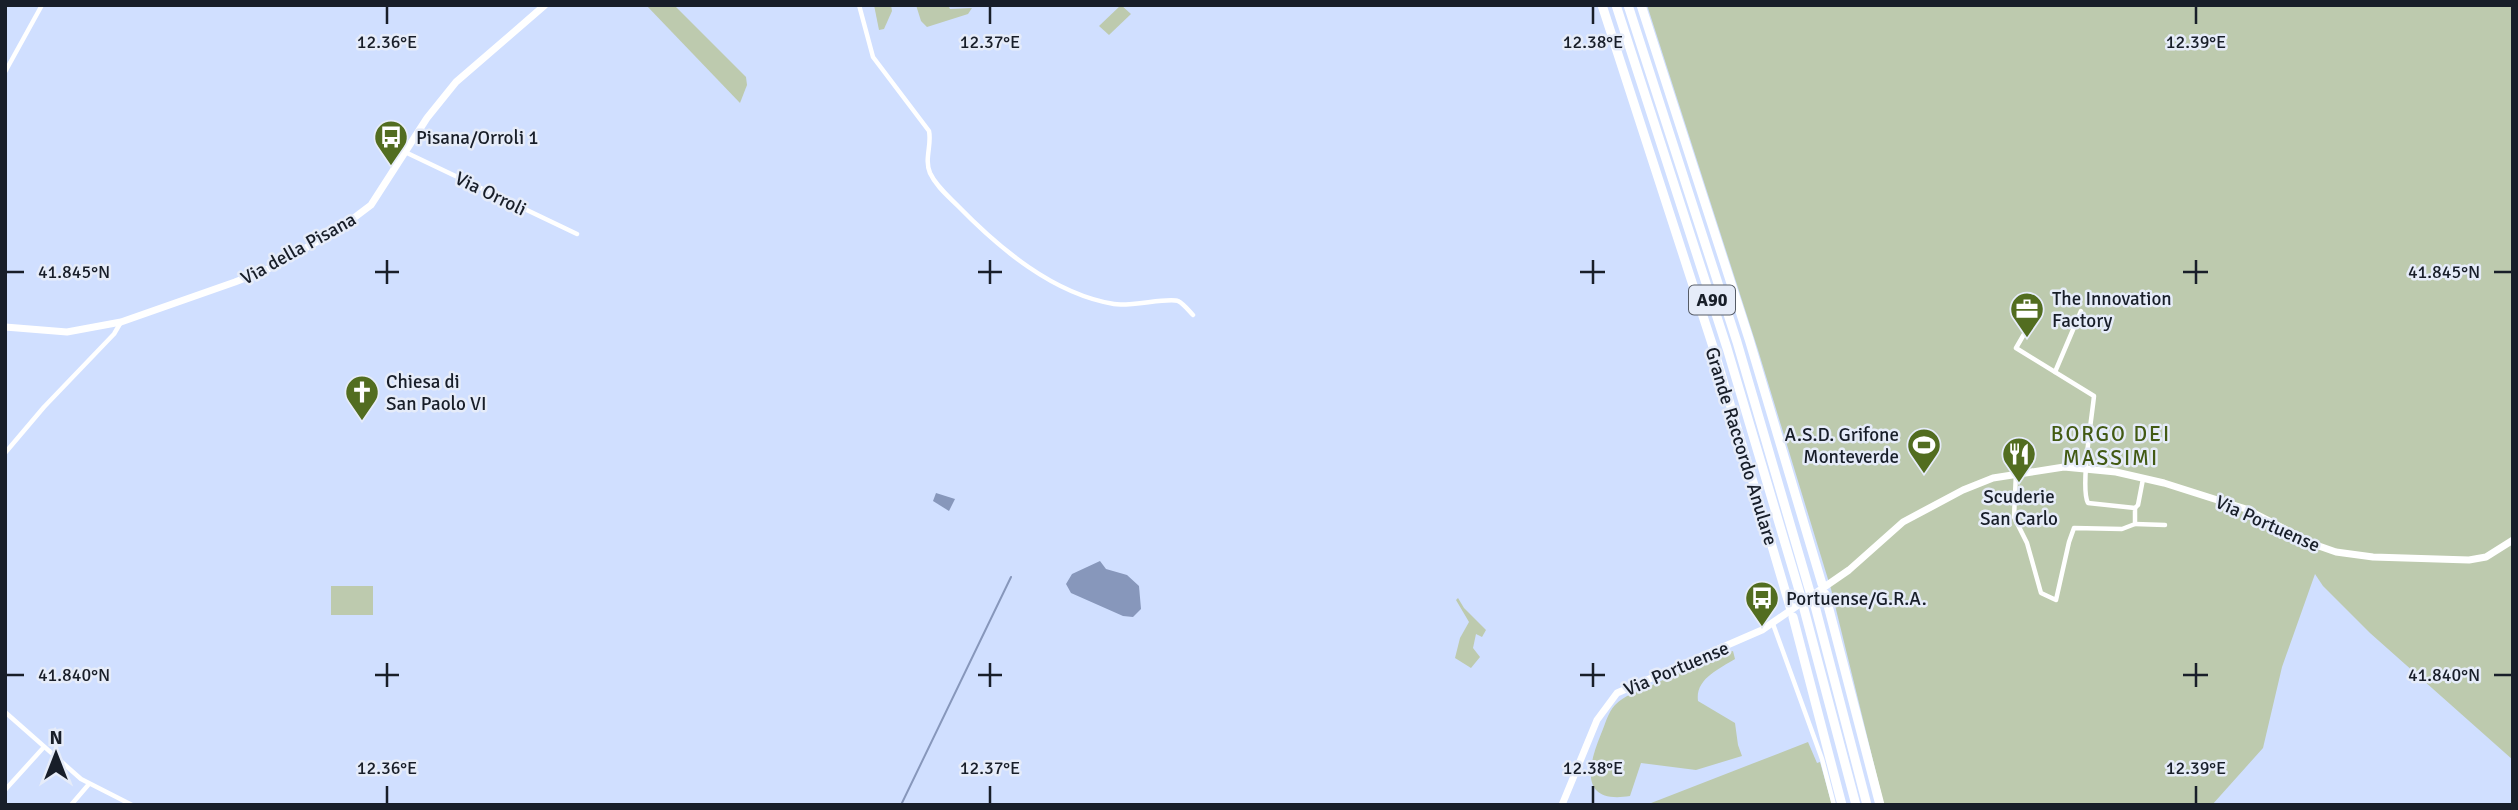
<svg xmlns="http://www.w3.org/2000/svg" width="2518" height="810" font-family="Signika,sans-serif">
<style>
.green{fill:#bdcaae}
.water{fill:#8797bb}
.lines{fill:none;stroke-linecap:round;stroke-linejoin:round}
.stream{stroke:#8797bb;stroke-width:2}
.street{stroke:#fff;stroke-width:4.5}
.secondary{stroke:#fff;stroke-width:7}
.highway{stroke:#fff;stroke-width:9}
.ticks{fill:none;stroke:#181e29;stroke-width:2.5}
.labels{text-anchor:middle;stroke-width:5;stroke-linejoin:round;paint-order:stroke}
.shield{fill:#e6ecf9;stroke:#565c67;stroke-width:2}
.shield-label{font-size:18px;font-weight:bold;fill:#181e29}
.poi-label{font-size:19px;fill:#181e29;stroke:#e6ecf9;text-anchor:start}
.street-label{font-size:19px;fill:#181e29;stroke:#e6ecf9}
.neighbourhood-label{font-size:21px;letter-spacing:2px;fill:#425a13;stroke:#e6ecf9}
.ticks-label{font-size:18px;text-anchor:middle;fill:#181e29;stroke:#e6ecf9;stroke-width:5;stroke-linejoin:round;paint-order:stroke}
</style>
<rect width="100%" height="100%" fill="#d0dfff"/>
<!-- green -->
<g class="green">
<polygon points="646,5 674,5 746,77 747,85 740,103"/>
<polygon points="874,5 891,5 892,11 884,29 879,30"/>
<polygon points="916,5 948,5 950,9 972,8 968,14 927,27 921,21"/>
<polygon points="1121,5 1131,14 1109,35 1099,26"/>
<polygon points="1647,5 2513,5 2513,760 2370,633 2323,586 2315,574 2282,667 2263,748 2212,805 1884,805 1831,589 1758,350"/>
<rect x="331" y="586" width="42" height="29"/>
<polygon points="1458,598 1464,608 1486,630 1482,637 1476,634 1473,648 1480,657 1471,668 1455,658 1460,638 1469,622 1456,600"/>
<path d="M 1733,651 L 1735,659 C 1719,669 1695,679 1698,701 L 1735,723 L 1738,745 L 1742,756 L 1696,770 L 1641,763 L 1630,796 C 1580,804 1587,768 1601,734 C 1605,725 1608,712 1615,705 C 1625,695 1636,692 1648,687 C 1676,674 1703,660 1733,651 Z"/>
<polygon points="1808,742 1817,763 1820,762 1832,805 1646,805"/>
</g>
<!-- water -->
<g class="water">
<polygon points="936,493 955,499 949,511 933,501"/>
<polygon points="1100,561 1106,569 1127,575 1139,586 1141,609 1133,617 1123,616 1071,593 1066,584 1072,574"/>
</g>
<g class="lines">
<!-- stream -->
<polyline class="stream" points="901,805 1011,577"/>
<!-- street -->
<g class="street">
<path d="M 859,5 L 873,57 L 929,131 C 932,145 924,159 930,173 C 936,186 948,196 958,206 C 999,248 1053,294 1114,304 C 1130,307 1169,297 1178,301 C 1184,304 1189,311 1193,315"/>
<polyline points="5,72 42,5"/>
<polyline points="405,152 577,234"/>
<polyline points="2055,372 2081,311"/>
<polyline points="5,453 44,407 114,334 121,322"/>
<path d="M 2016,473 L 2014,517 L 2027,543 L 2041,593 L 2056,600 L 2069,542 L 2074,528 L 2122,529 L 2135,524 L 2135,508 L 2088,503 C 2080,488 2092,417 2094,396 L 2016,348 L 2027,329 L 2028,321"/>
<polyline points="2135,508 2138,505 2143,479"/>
<polyline points="2135,524 2165,525"/>
<polyline points="1773,624 1822,759 1834,805"/>
<polyline points="5,712 81,779 132,805"/>
<polyline points="5,790 44,747"/>
<polyline points="71,805 89,784"/>
</g>
<!-- secondary -->
<g class="secondary">
<polyline points="5,327 67,332 121,322 235,282 268,269 338,230 371,205 427,118 456,82 545,5"/>
<polyline points="1562,805 1597,720 1617,693 1762,630 1849,570 1903,522 1963,490 1993,478 2064,467 2116,472 2164,483 2246,509 2316,545 2336,552 2373,557 2469,560 2486,557 2513,540"/>
</g>
<!-- highway -->
<g class="highway">
<polyline points="1602,5 1715,353 1790,607"/>
<polyline points="1616,5 1727,348 1801,597"/>
<polyline points="1628,5 1737,342 1810,592"/>
<polyline points="1641,5 1749,339 1822,584"/>
<polyline points="1825,594 1880,805"/>
<polyline points="1814,602 1867,805"/>
<polyline points="1804,609 1856,805"/>
<polyline points="1793,617 1842,805"/>
</g>
</g>
<!-- ticks -->
<path class="ticks" d="M 387,7 L 387,24M 990,7 L 990,24M 1593,7 L 1593,24M 2196,7 L 2196,24M 387,260 L 387,284M 990,260 L 990,284M 1593,260 L 1593,284M 2196,260 L 2196,284M 7,272 L 24,272M 375,272 L 399,272M 978,272 L 1002,272M 1580,272 L 1605,272M 2183,272 L 2208,272M 2494,272 L 2511,272M 387,663 L 387,687M 990,663 L 990,687M 1593,663 L 1593,687M 2196,663 L 2196,687M 7,675 L 24,675M 375,675 L 399,675M 978,675 L 1002,675M 1580,675 L 1605,675M 2183,675 L 2208,675M 2494,675 L 2511,675M 387,786 L 387,803M 990,786 L 990,803M 1593,786 L 1593,803M 2196,786 L 2196,803"/>
<!-- icons -->
<defs>
<g id="bus-pin" transform="scale(1.75)"><path d="M0 17L-7.5 6A9.5 9.5 0 1 1 7.5 6Z" fill="#526d20" stroke="#e6ecf9"/><path d="M-5-6H5V4H4V6H2V4H-2V6H-4V4H-5ZM-3.5-4V0h7V-4ZM-3.5 1.2v1.5H-2V1.2ZM2 1.2v1.5H3.5V1.2Z" fill="#fff"/></g>
<g id="office-pin" transform="scale(1.75)"><path d="M0 17L-7.5 6A9.5 9.5 0 1 1 7.5 6Z" fill="#526d20" stroke="#e6ecf9"/><path d="M-6-3h4V-5.5h4V-3h4V5H-6ZM-1-4.5V-3h2v-1.5ZM-6 0V1H6V0Z" fill="#fff"/></g>
<g id="church-pin" transform="scale(1.75)"><path d="M0 17L-7.5 6A9.5 9.5 0 1 1 7.5 6Z" fill="#526d20" stroke="#e6ecf9"/><path d="M-1.2-6h2.4v3.5h3.3v2.4h-3.3V6h-2.4V-.1h-3.3v-2.4h3.3Z" fill="#fff"/></g>
<g id="stadium-pin" transform="scale(1.75)"><path d="M0 17L-7.5 6A9.5 9.5 0 1 1 7.5 6Z" fill="#526d20" stroke="#e6ecf9"/><path d="M0-5a6.5 5 0 1 0 0 10a6.5 5 0 1 0 0-10ZM-3.5-1.8h7v3.6h-7Z" fill="#fff"/></g>
<g id="restaurant-pin" transform="scale(1.75)"><path d="M0 17L-7.5 6A9.5 9.5 0 1 1 7.5 6Z" fill="#526d20" stroke="#e6ecf9"/><path d="M-5-6h1v4h1v-4h1v4h1v-4h1v5L-1.5 .5V6h-2V.5L-5-1ZM5-6V6H3V1.5H1.5Q1.5-4 5-6Z" fill="#fff"/></g>
</defs>
<g fill-rule="evenodd">
<use href="#bus-pin" x="391" y="137"/>
<use href="#office-pin" x="2027" y="309"/>
<use href="#church-pin" x="362" y="392"/>
<use href="#stadium-pin" x="1924" y="445"/>
<use href="#restaurant-pin" x="2019" y="454"/>
<use href="#bus-pin" x="1762" y="598"/>
</g>
<g class="labels">
<!-- shield labels -->
<rect class="shield" x="1689" y="285.5" width="46" height="29" rx="5"/>
<g class="shield-label">
<text x="1712" y="306">A90</text>
</g>
<!-- poi labels -->
<g class="poi-label">
<text x="416" y="144">Pisana/Orroli 1</text>
<text x="2052" y="305">The Innovation<tspan x="2052" dy="22">Factory</tspan></text>
<text x="386" y="388">Chiesa di<tspan x="386" dy="22">San Paolo VI</tspan></text>
<text x="1899" y="441" text-anchor="end">A.S.D. Grifone<tspan x="1899" dy="22">Monteverde</tspan></text>
<text x="2019" y="503" text-anchor="middle">Scuderie<tspan x="2019" dy="22">San Carlo</tspan></text>
<text x="1786" y="605">Portuense/G.R.A.</text>
</g>
<!-- street labels -->
<g class="street-label">
<text transform="translate(491 193) rotate(26)" y="7">Via Orroli</text>
<text transform="translate(298 248) rotate(-29)" y="7">Via della Pisana</text>
<text transform="translate(1742 446) rotate(73)" y="7">Grande Raccordo Anulare</text>
<text transform="translate(2268 523) rotate(24)" y="7">Via Portuense</text>
<text transform="translate(1676 668) rotate(-23)" y="7">Via Portuense</text>
</g>
<!-- neighbourhood labels -->
<g class="neighbourhood-label">
<text x="2111" y="441">BORGO DEI<tspan x="2111" dy="24">MASSIMI</tspan></text>
</g>
</g>
<g class="ticks-label">
<text x="387" y="48">12.36°E</text>
<text x="990" y="48">12.37°E</text>
<text x="1593" y="48">12.38°E</text>
<text x="2196" y="48">12.39°E</text>
<text x="74" y="278">41.845°N</text>
<text x="2444" y="278">41.845°N</text>
<text x="74" y="681">41.840°N</text>
<text x="2444" y="681">41.840°N</text>
<text x="387" y="774">12.36°E</text>
<text x="990" y="774">12.37°E</text>
<text x="1593" y="774">12.38°E</text>
<text x="2196" y="774">12.39°E</text>
</g>
<!-- border -->
<rect width="2518" height="810" fill="none" stroke="#181e29" stroke-width="14"/>
<!-- north arrow -->
<g transform="translate(56 754)" stroke="#e6ecf9" stroke-width="5" paint-order="stroke">
<path d="M0-5L12 26L0 18L-12 26Z" fill="#181e29"/>
<text y="-10" font-size="19" font-weight="bold" text-anchor="middle" fill="#181e29">N</text>
</g>
</svg>
